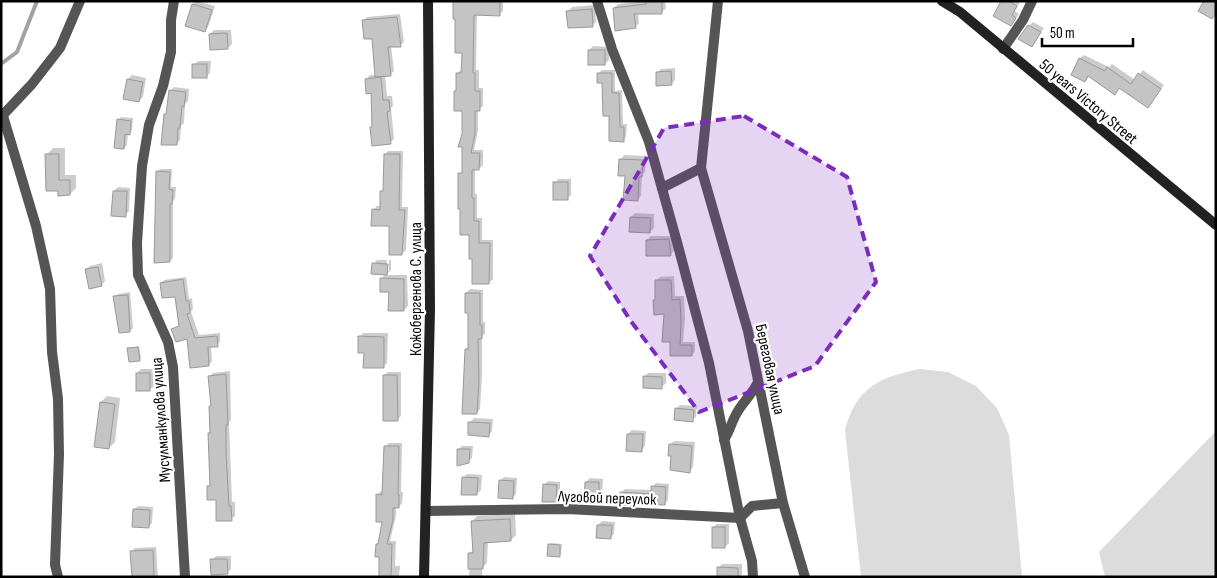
<svg xmlns="http://www.w3.org/2000/svg" width="1217" height="578" font-family="'Sofia Sans Condensed',sans-serif">
<style>
.green{fill:#dcdcdc}
.shadow{fill:#0003}
.lines{fill:none;stroke-linecap:round;stroke-linejoin:round}
.stream{stroke:#a3a3a3;stroke-width:4}
.building{fill:#c4c4c4;stroke:#999}
.minor{stroke:#555;stroke-width:10}
.secondary{stroke:#222;stroke-width:10}
.marked{fill:#7b2cbf;fill-opacity:0.2;stroke:#7b2cbf;stroke-width:4;stroke-dasharray:10 6;stroke-linejoin:round}
.labels{text-anchor:middle;stroke-width:4.5;stroke-linejoin:round;paint-order:stroke}
.street-label{font-size:16px;fill:#000;stroke:#fff}
</style>
<rect width="100%" height="100%" fill="#fff"/>
<!-- green -->
<g class="green">
<path d="M 920,369 L 948,372 L 976,386 L 997,408 L 1009,435 L 1022,577 L 861,577 L 845,430 C 856,387 880,377 920,369 Z"/>
<polygon points="1216,431 1216,577 1105,577 1099,552"/>
</g>
<!-- shadow -->
<g class="shadow">
<polygon points="196,1 215,6 208,27 205,31 186,25 193,4"/>
<polygon points="455,1 503,1 503,11 499,14 477,14 476,70 479,70 479,88 483,88 483,106 478,110 478,130 474,150 483,150 483,165 479,169 475,169 475,194 477,194 477,218 482,218 482,240 493,240 493,279 489,283 473,258 460,174 463,170 464,110 457,73 462,70 463,51"/>
<polygon points="645,1 665,1 666,8 662,12 638,13 639,23 635,27 614,8 618,4"/>
<polygon points="1002,1 1020,2 1015,11 1019,14 1014,21"/>
<polygon points="595,5 596,22 592,26 568,11 572,7"/>
<polygon points="400,14 404,42 400,46 391,46 394,71 390,75 385,75 387,96 392,96 393,106 391,108 394,139 390,143 372,127 373,126 372,92 366,79 370,75 377,75 373,37 364,21 367,17"/>
<polygon points="1033,22 1044,28 1032,46 1029,26"/>
<polygon points="214,30 231,30 232,44 228,48 210,34"/>
<polygon points="593,46 609,47 609,60 605,64 589,50"/>
<polygon points="1084,55 1109,67 1112,64 1135,80 1143,70 1164,85 1148,107 1120,87 1115,93 1089,76 1085,81 1072,74 1080,58"/>
<polygon points="198,61 211,61 210,73 206,77 194,65"/>
<polygon points="675,68 675,80 671,84 657,73 661,69"/>
<polygon points="602,70 615,70 615,91 622,90 623,124 627,124 626,137 623,140 603,82 598,74"/>
<polygon points="132,75 146,78 143,97 139,101 128,79"/>
<polygon points="174,87 189,89 188,101 185,104 184,123 181,126 180,140 176,144 165,115 168,112 170,91"/>
<polygon points="121,117 133,118 132,130 128,133 127,145 124,148 118,120"/>
<polygon points="53,148 65,148 65,175 76,175 76,188 70,194 59,190 47,154"/>
<polygon points="388,151 403,151 402,207 408,207 406,250 402,254 391,225 373,210 377,206 381,206 381,192 384,189 385,154"/>
<polygon points="624,155 646,156 645,172 642,175 641,196 637,200 626,175 620,175 621,159"/>
<polygon points="160,169 172,169 171,187 176,187 175,199 173,201 173,258 170,261 157,172"/>
<polygon points="558,179 571,179 571,195 567,199 555,183"/>
<polygon points="118,187 130,188 129,211 125,215 114,191"/>
<polygon points="635,213 654,214 654,228 650,232 631,217"/>
<polygon points="651,236 673,236 675,250 671,254 647,254 647,240"/>
<polygon points="377,260 387,260 386,271 389,271 389,260 391,260 391,270 386,275 407,275 408,306 404,310 381,279 386,273 373,264"/>
<polygon points="102,263 105,281 102,285 86,270 90,266"/>
<polygon points="674,276 675,296 684,296 685,318 683,342 695,342 695,351 692,355 671,341 666,313 656,281 660,277"/>
<polygon points="186,277 189,299 192,298 193,309 191,312 199,335 220,333 220,342 217,345 211,346 212,361 209,365 188,337 173,329 180,324 176,295 161,283 164,280"/>
<polygon points="470,289 483,290 483,322 485,322 485,333 482,337 482,376 480,409 477,413 466,349 469,346 469,312 466,293"/>
<polygon points="130,292 133,328 130,331 115,297 118,294"/>
<polygon points="363,333 388,333 387,363 383,367 365,352 359,337"/>
<polygon points="139,346 141,358 139,360 128,349"/>
<polygon points="141,369 154,369 154,386 150,389 137,373"/>
<polygon points="230,371 231,420 229,422 230,448 232,502 235,502 235,516 231,519 208,486 211,483 209,433 211,431 212,405 209,377 213,373"/>
<polygon points="388,372 401,372 401,416 397,420 384,375"/>
<polygon points="648,373 666,373 666,383 662,387 644,377"/>
<polygon points="107,396 120,398 115,442 109,448 101,402"/>
<polygon points="680,405 697,406 696,417 692,420 676,409"/>
<polygon points="474,418 493,419 492,431 489,435 469,434 470,422"/>
<polygon points="632,430 646,431 645,446 641,450 628,434"/>
<polygon points="674,441 695,442 693,467 690,471 673,455 670,445"/>
<polygon points="389,443 402,443 401,492 403,492 402,503 399,507 396,507 396,516 390,541 396,541 395,566 400,566 399,577 380,577 381,556 377,545 380,541 384,521 377,495 381,491 384,491 385,447"/>
<polygon points="462,446 473,446 472,458 468,462 458,450"/>
<polygon points="467,474 482,475 481,490 477,494 463,478"/>
<polygon points="504,477 517,478 516,494 512,498 500,481"/>
<polygon points="590,478 603,479 602,495 598,499 586,482"/>
<polygon points="548,481 560,482 560,497 556,501 544,485"/>
<polygon points="656,483 669,484 668,500 664,504 636,502 634,504 621,493 625,489 652,490 652,487"/>
<polygon points="138,506 153,507 152,523 148,527 134,509"/>
<polygon points="515,514 516,535 511,540 488,541 487,563 482,568 482,577 469,577 470,553 474,549 472,521 477,516"/>
<polygon points="602,521 615,522 614,534 610,537 598,525"/>
<polygon points="717,524 729,524 729,543 725,547 713,528"/>
<polygon points="551,543 562,544 561,554 559,556 549,545"/>
<polygon points="156,547 158,577 133,577 131,552 135,548"/>
<polygon points="216,556 231,556 231,569 227,573 212,560"/>
<polygon points="722,564 742,564 742,574 740,577 718,577 718,568"/>
</g>
<g class="lines">
<!-- stream -->
<polyline class="stream" points="1,64 17,52 37,1"/>
</g>
<!-- building -->
<g class="building">
<polygon points="453,1 500,1 500,16 474,15 473,73 475,73 475,91 480,91 480,111 475,111 475,134 471,153 480,153 479,170 472,170 472,198 474,198 474,221 479,221 479,243 490,243 489,284 472,284 472,259 469,259 469,235 460,235 460,209 458,209 458,173 462,173 462,147 458,147 462,134 462,111 454,111 454,91 456,91 456,73 461,73 462,53 455,53 455,19 453,19"/>
<polygon points="646,1 662,1 662,14 634,14 636,28 615,31 613,8 646,4"/>
<polygon points="1001,1 1009,1 1017,6 1012,15 1016,18 1011,26 993,16"/>
<polygon points="1204,1 1216,1 1216,13 1212,19 1198,11"/>
<polygon points="192,4 212,10 205,32 185,26"/>
<polygon points="592,9 593,27 568,28 566,11"/>
<polygon points="397,17 401,47 388,47 391,76 375,77 372,39 364,39 362,20"/>
<polygon points="1028,25 1041,32 1032,47 1018,39"/>
<polygon points="227,33 228,49 210,50 209,34"/>
<rect x="588" y="50" width="17" height="15"/>
<polygon points="1079,58 1105,71 1107,67 1131,84 1138,73 1161,89 1148,108 1119,88 1115,95 1088,76 1085,82 1071,75"/>
<rect x="192" y="64" width="15" height="14"/>
<polygon points="671,71 672,85 656,86 656,72"/>
<polygon points="597,73 612,73 612,93 619,93 620,127 624,127 624,142 609,141 609,116 603,116 602,83 597,83"/>
<polygon points="381,77 383,100 389,100 390,111 387,112 391,144 372,146 370,127 372,127 371,93 366,94 365,79"/>
<polygon points="127,79 143,82 139,102 123,99"/>
<polygon points="169,90 186,92 184,107 182,106 180,128 178,128 177,145 161,145 164,114 166,114"/>
<polygon points="117,119 131,121 130,135 125,134 124,149 114,148"/>
<polygon points="45,154 59,154 59,180 70,180 70,195 58,196 58,191 46,191"/>
<polygon points="384,154 400,154 399,210 405,210 402,255 389,255 389,226 371,226 372,209 380,210 380,191 383,191"/>
<polygon points="619,159 643,160 642,177 639,177 638,201 623,200 625,176 618,176"/>
<polygon points="156,171 170,172 169,189 173,190 172,204 170,204 170,262 154,263"/>
<rect x="553" y="182" width="15" height="18"/>
<polygon points="113,191 127,191 126,217 111,216"/>
<polygon points="630,217 651,218 650,233 629,232"/>
<polygon points="669,239 671,256 646,256 646,240"/>
<polygon points="372,263 388,264 387,275 371,274"/>
<polygon points="98,267 102,286 89,289 85,269"/>
<polygon points="380,278 404,279 404,311 388,311 389,292 380,292"/>
<polygon points="183,279 186,301 189,301 190,313 187,314 195,338 217,336 218,347 208,347 209,366 190,368 187,339 176,342 171,329 179,326 175,297 162,298 160,283"/>
<polygon points="655,280 671,280 672,300 680,299 681,323 680,345 692,345 692,356 670,356 670,342 662,342 664,314 654,315 653,300 655,300"/>
<polygon points="465,293 480,293 480,325 482,325 482,339 478,339 479,381 477,414 462,414 465,349 468,349 468,313 465,313"/>
<polygon points="128,295 130,332 119,333 113,296"/>
<polygon points="358,336 384,337 384,368 363,368 364,353 358,353"/>
<polygon points="138,347 140,361 129,362 127,348"/>
<rect x="136" y="373" width="14" height="18"/>
<polygon points="226,374 228,425 226,425 226,453 229,506 231,506 232,521 216,521 216,500 207,500 207,486 210,486 208,433 210,433 209,406 211,406 208,376"/>
<polygon points="383,375 397,375 398,421 383,421"/>
<polygon points="643,376 662,377 662,389 643,388"/>
<polygon points="100,402 115,404 109,449 94,447"/>
<polygon points="675,408 694,410 693,422 674,420"/>
<polygon points="468,422 490,423 489,437 468,435"/>
<polygon points="627,434 643,434 642,452 626,451"/>
<polygon points="669,444 692,446 690,473 670,470 671,456 668,456"/>
<polygon points="384,446 399,446 398,495 399,495 399,508 393,508 393,520 387,544 392,544 391,577 379,577 379,557 375,557 376,544 378,544 382,522 376,522 376,494 382,495"/>
<polygon points="457,449 470,449 469,463 457,466"/>
<polygon points="462,477 478,478 477,495 461,495"/>
<polygon points="499,480 514,481 513,499 498,498"/>
<polygon points="585,482 599,482 599,501 584,500"/>
<polygon points="543,484 557,485 556,502 542,502"/>
<polygon points="651,486 666,487 665,505 634,504 634,506 619,505 620,492 651,494"/>
<polygon points="133,509 150,510 149,528 132,527"/>
<polygon points="510,519 511,541 484,543 483,569 468,569 468,553 473,553 471,521"/>
<polygon points="597,525 612,525 611,539 596,538"/>
<rect x="712" y="527" width="13" height="21"/>
<polygon points="548,544 560,545 560,557 547,556"/>
<polygon points="153,550 154,577 132,577 130,551"/>
<polygon points="210,559 227,559 228,574 211,575"/>
<polygon points="717,567 738,568 738,577 717,577"/>
</g>
<g class="lines">
<!-- minor -->
<g class="minor">
<polyline points="174,1 171,20 171,52 163,86 149,125 142,166 137,243 138,275 168,342 173,367 185,577"/>
<polyline points="597,1 612,49 649,142 677,242 709,363 740,518 752,561 753,577"/>
<polyline points="1003,49 1023,20 1032,1"/>
<polyline points="3,116 36,226 50,289 52,352 58,399 59,454 55,565 58,577"/>
<polyline points="1,117 32,84 60,48 80,1"/>
<polyline points="701,168 748,331 783,503 805,577"/>
<polyline points="662,188 701,168 718,1"/>
<path d="M 724,440 C 730,431 732,420 738,411 C 744,401 753,393 758,382"/>
<polyline points="426,511 567,509 740,518 752,506 783,503"/>
</g>
<!-- secondary -->
<g class="secondary">
<polyline points="942,1 960,12 1216,225"/>
<polyline points="424,577 430,309 428,1"/>
</g>
</g>
<!-- marked area -->
<path class="marked" d="M 744,116 L 847,177 L 876,282 L 815,366 L 699,412 L 630,320 L 590,256 L 664,128 Z"/>
<g class="labels">
<!-- street labels -->
<g class="street-label">
<text transform="translate(1089 101) rotate(40)" y="6">50 years Victory Street</text>
<text transform="translate(415 289) rotate(-90)" y="6">Кожобергенова С. улица</text>
<text transform="translate(771 369) rotate(78)" y="6">Береговая улица</text>
<text transform="translate(160 420) rotate(-94)" y="6">Мусулманкулова улица</text>
<text transform="translate(607 497) rotate(2)" y="6">Луговой переулок</text>
</g>
</g>
<!-- border -->
<rect width="1217" height="578" fill="none" stroke="#000000" stroke-width="5"/>
<!-- scale -->
<path d="M1042 38v8h91v-8" fill="none" stroke="#000000" stroke-width="2.5"/>
<text x="1050" y="38" font-size="15" fill="#000000" stroke="#ffffff" stroke-width="4" paint-order="stroke">50 m</text>
</svg>
